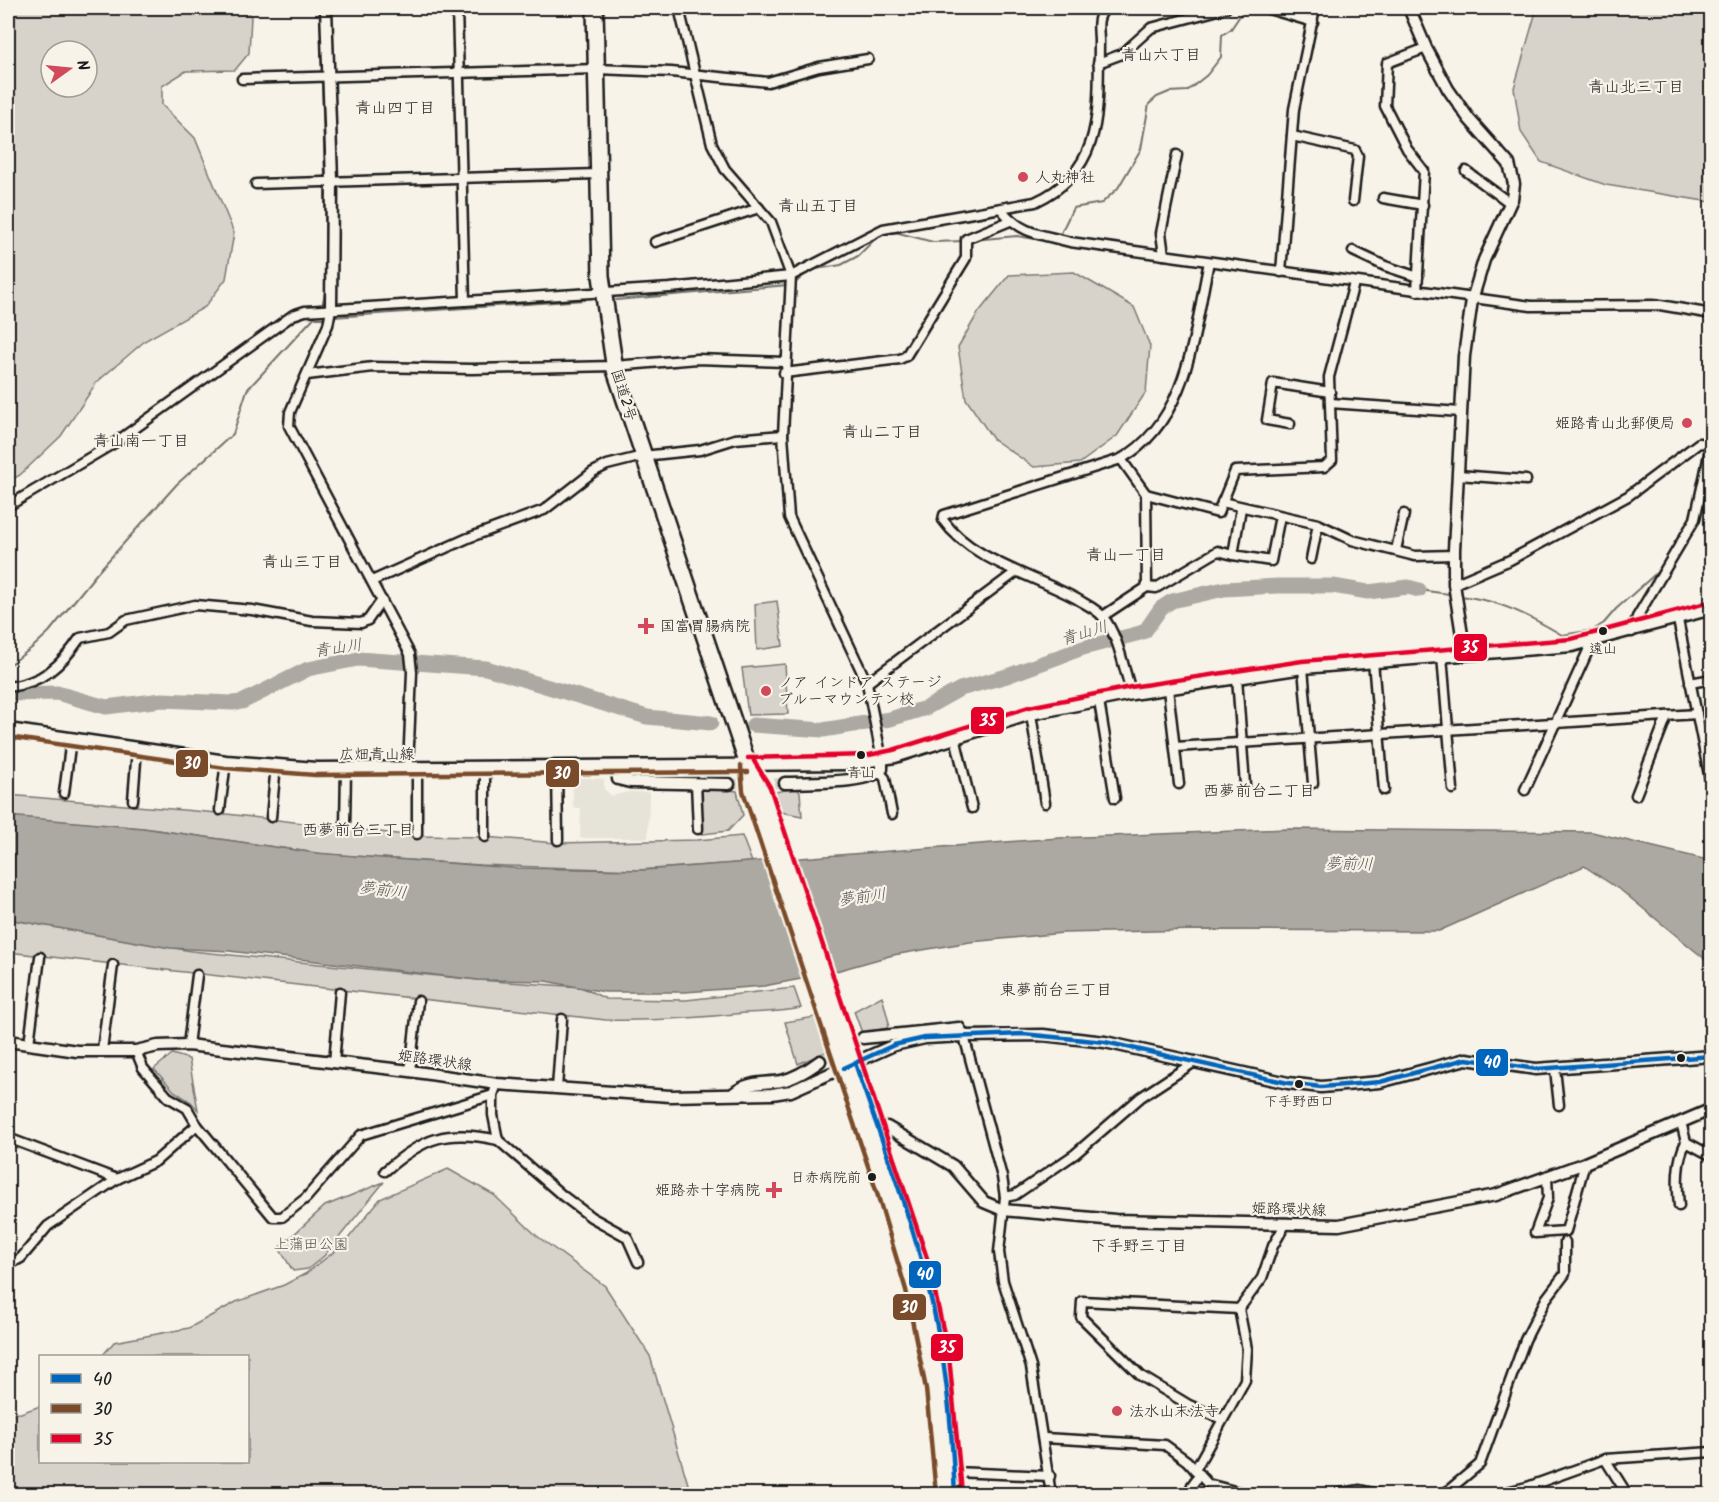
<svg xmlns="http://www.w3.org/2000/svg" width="1719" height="1502" font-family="Kalam,'Klee One',sans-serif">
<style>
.built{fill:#e6e3d9}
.green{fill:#d7d3cb;stroke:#7a7874;stroke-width:1.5;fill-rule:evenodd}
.water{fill:#aca9a2;stroke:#72716c;stroke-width:1.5}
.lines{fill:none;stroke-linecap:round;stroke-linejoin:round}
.stream{stroke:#72716c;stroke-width:2}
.river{stroke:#aca9a2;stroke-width:15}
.secondary-tunnel{stroke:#d6d3c9;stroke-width:10;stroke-dasharray:10 5;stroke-linecap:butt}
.street-casing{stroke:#1c1c1c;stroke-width:13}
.secondary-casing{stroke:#1c1c1c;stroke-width:15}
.highway-casing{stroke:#1c1c1c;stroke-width:20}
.street{stroke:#f7f3e8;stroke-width:8}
.secondary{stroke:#f7f3e8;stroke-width:10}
.highway{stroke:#f7f3e8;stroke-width:15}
.bus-1-casing{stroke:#f7f3e8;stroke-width:9}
.bus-2-casing{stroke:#f7f3e8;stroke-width:9}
.bus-3-casing{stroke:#f7f3e8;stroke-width:9}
.bus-1{stroke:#0065bd;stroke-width:4.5}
.bus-2{stroke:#7a4b2a;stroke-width:4.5}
.bus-3{stroke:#e4002b;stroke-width:4.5}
.poi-dot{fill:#d1495b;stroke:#f7f3e8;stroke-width:2}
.bus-dot{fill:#1c1c1c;stroke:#f7f3e8;stroke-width:2}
.labels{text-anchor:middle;stroke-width:4.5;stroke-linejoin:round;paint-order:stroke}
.bus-label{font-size:14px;fill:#1c1c1c;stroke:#f7f3e8}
.poi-label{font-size:15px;fill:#1c1c1c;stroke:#f7f3e8;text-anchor:start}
.street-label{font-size:15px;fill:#1c1c1c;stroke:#f7f3e8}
.park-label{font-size:15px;fill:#545351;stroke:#f7f3e8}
.neighbourhood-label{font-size:16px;fill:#1c1c1c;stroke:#f7f3e8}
.water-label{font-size:16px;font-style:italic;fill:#565452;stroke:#f7f3e8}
.line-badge{stroke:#f7f3e8;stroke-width:2}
.badge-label{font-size:16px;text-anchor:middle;font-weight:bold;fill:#fff}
</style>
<rect width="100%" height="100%" fill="#f7f3e8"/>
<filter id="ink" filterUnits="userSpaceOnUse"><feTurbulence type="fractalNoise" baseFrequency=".0167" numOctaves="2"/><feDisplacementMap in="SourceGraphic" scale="12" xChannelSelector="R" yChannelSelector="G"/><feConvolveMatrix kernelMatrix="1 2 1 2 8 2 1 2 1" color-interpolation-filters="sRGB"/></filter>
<g filter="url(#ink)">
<!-- built -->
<polygon class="built" points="573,777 604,779 604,789 612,796 628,792 649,792 648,838 580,838 581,808 573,808"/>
<!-- green -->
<g class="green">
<path d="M 8,8 L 246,8 L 251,17 L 249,53 L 235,70 L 186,71 L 162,86 L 162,105 L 195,138 L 234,233 L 226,279 L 205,307 L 146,340 L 97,382 L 61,436 L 20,475 L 8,482 ZM 51,51 L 87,51 L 87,87 L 51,87 Z"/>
<polygon points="1537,8 1711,8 1711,202 1606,185 1541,162 1521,132 1514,88"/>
<polygon points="1074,272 1134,307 1150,346 1146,392 1117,436 1080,463 1034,467 993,439 966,399 958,347 978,313 1009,275"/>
<polygon points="777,601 783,646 757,650 755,604"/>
<polygon points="785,664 788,714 748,715 742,668"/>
<polygon points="701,787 737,791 743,815 728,831 703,834"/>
<polygon points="796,788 800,792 802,816 781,812 775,792"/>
<polygon points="8,795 218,813 414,836 485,837 556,843 697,840 742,836 752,862 638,870 480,865 323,854 143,828 8,817"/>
<path d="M 8,919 L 191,951 L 478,980 L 581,987 L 606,999 L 686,1000 L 794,988 L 801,1008 C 782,1012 764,1012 745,1013 C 699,1018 653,1021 606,1020 L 8,952 Z"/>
<polygon points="882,996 889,1023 887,1028 862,1033 854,1011"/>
<polygon points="815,1017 828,1051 798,1064 785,1022"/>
<polygon points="172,1054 189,1059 198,1110 191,1102 174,1091 154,1069"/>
<polygon points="448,1169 494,1195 537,1236 605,1286 650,1356 688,1484 686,1494 8,1494 8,1414 21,1413 40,1406 40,1462 248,1462 248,1356 102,1356 114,1342 189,1328 236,1302 284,1285 305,1274 343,1245 380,1199"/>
<polygon points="384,1182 324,1256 308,1269 293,1271 279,1248 325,1206"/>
</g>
<!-- water -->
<polygon class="water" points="8,816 143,828 316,853 513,868 644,870 1059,838 1288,829 1592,832 1712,861 1711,964 1623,892 1584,866 1439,931 1199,930 1063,933 970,942 893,955 822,975 764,986 685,992 605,992 545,981 478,980 229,951 170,948 8,919"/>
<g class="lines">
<!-- stream -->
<g class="stream">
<polyline points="320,8 322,74"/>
<polyline points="322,80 325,179"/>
<polyline points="325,185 326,251"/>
<polyline points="1061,233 1073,208 1102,203 1118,188 1141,149 1149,104 1157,97 1169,92 1187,91 1207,75 1221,57 1222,35 1231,29 1245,8"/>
<polyline points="973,240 1017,236 1053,242"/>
<polyline points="793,285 810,270 841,265 858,256 878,236 895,232 933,242 964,241"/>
<polyline points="616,300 788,285"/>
<polyline points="322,307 326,287"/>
<polyline points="333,317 585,300"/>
<polyline points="316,318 328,318"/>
<polyline points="1697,493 1712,395"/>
<polyline points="1689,522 1693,507"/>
<polyline points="1419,590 1449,594"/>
<path d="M 1461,596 C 1499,600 1530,616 1562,635 L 1593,630 L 1604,623 L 1616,609 L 1662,568"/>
<polyline points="8,666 33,647 49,632 97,573 177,484 233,434 247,390 319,312"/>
</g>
<!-- river -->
<g class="river">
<polyline points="8,694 57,693 106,707 162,700 232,703 242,702 308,669 358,659 486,668 647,717 711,723"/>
<polyline points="753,725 823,730 890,719 926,708 960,689 1007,676 1083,648 1140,633 1145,631 1161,608 1172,601 1224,589 1278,586 1333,586 1368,592 1408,587 1419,590"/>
</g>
<!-- secondary-tunnel -->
<g class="secondary-tunnel">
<polyline points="729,784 785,783"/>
<polyline points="820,1061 863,1038"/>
</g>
<!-- street casing -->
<g class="street-casing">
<g id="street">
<polyline points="457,8 465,301"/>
<polyline points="679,8 712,144 725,169 771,222 791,276 783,435 789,517 867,683 882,760"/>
<polyline points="1265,8 1313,22"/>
<polyline points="1098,63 1122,54 1151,28 1226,8"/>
<polyline points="242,79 597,69 671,72 768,82 819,67 868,59"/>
<polyline points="1292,136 1355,150 1358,156 1353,201"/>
<polyline points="1466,171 1510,203"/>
<polyline points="256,184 598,174"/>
<polyline points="1383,198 1423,205"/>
<path d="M 1002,210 C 1022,235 1041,234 1070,242 L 1531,306 L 1660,305 L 1712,314"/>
<polyline points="655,242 759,208"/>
<polyline points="1353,251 1385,266 1418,277"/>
<polyline points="1164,255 1161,233 1177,155"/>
<polyline points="1281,272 1294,109 1315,8"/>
<polyline points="1417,291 1424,171 1407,149 1385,106 1387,63 1426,48"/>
<polyline points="331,309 328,325 290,412 289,426 410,654 412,672 408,768"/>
<polyline points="784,373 900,359 906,356 966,258 966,239 1010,221"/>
<polyline points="307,375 373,367 472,369 615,366 697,359 785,362"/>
<polyline points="1330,403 1461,412"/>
<polyline points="1290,424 1267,420 1273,383 1330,392"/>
<polyline points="1458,475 1526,480"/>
<polyline points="1146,494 1218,513 1235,471 1324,467 1332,460 1329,377 1354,283"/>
<polyline points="1222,502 1318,524 1352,540 1415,556 1454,555"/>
<path d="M 8,506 L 116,442 L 293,315 L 305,311 L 670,288 L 791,276 L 883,229 L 1035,202 C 1105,170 1098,108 1099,42 C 1099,28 1095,18 1106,8"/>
<polyline points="1241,508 1233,555 1271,561 1280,516"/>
<polyline points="1396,550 1404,514"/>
<polyline points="1311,559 1318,524"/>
<polyline points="372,581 468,538 544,510 593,472 607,465 643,456 700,450 735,439 783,435"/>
<polyline points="1454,584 1510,560 1628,496 1699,443 1711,444"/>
<polyline points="1147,587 1156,588 1218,551 1233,555"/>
<polyline points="1103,616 1147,587 1146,494 1121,459"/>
<polyline points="1678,620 1712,790"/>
<polyline points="1632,632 1637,617 1695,519 1712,442"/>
<polyline points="1442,656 1453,789"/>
<polyline points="1373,661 1384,790"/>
<polyline points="1303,668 1313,783"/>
<polyline points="1237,678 1245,785"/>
<polyline points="867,683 1016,572"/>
<polyline points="1690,683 1712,679"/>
<path d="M 8,687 C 42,683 61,666 80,638 L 109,632 L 126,620 L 195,605 L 252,610 L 312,621 L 361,623 L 368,620 L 382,600"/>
<polyline points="1168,689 1179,784"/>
<path d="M 1132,694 C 1124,671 1119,636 1103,617 C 1097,609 1085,604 1077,599 C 1034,575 972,561 943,520 L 944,515 L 1121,459 C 1189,421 1194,330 1209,262"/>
<polyline points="1099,701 1115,798"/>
<polyline points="1031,714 1045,803"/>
<polyline points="955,737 972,808"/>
<polyline points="1175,747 1697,714"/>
<polyline points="557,767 558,840"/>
<polyline points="417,768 417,834"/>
<polyline points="485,768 485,837"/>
<polyline points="880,773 885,778 892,814"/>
<polyline points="696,783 698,829"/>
<polyline points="1525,790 1592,642"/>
<polyline points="64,793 71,739"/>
<polyline points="1636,795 1667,716"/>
<polyline points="133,800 137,748"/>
<polyline points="220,810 226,761"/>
<polyline points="271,817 276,765"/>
<polyline points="345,826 346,769"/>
<polyline points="964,1036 1002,1177 1005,1197 999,1252 1003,1281 1031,1367 1051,1494"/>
<polyline points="29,1044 40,957"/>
<polyline points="188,1045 197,975"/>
<polyline points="102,1050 113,965"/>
<polyline points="136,1051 143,1068 168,1097 187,1108 197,1125 273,1217 282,1217 306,1198 361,1135 493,1095"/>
<polyline points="334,1063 340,992"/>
<polyline points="1555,1069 1559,1105"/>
<polyline points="410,1071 418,1001"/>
<polyline points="497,1084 493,1095 493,1115 498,1140 563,1196 591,1217 627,1237 638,1262"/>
<polyline points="557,1088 562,1019"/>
<polyline points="1681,1122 1686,1142 1712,1156"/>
<polyline points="8,1138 117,1179"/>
<path d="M 385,1171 C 424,1137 447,1129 498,1140"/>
<polyline points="1547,1177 1548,1198 1535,1233 1566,1231 1585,1163"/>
<polyline points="1005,1197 1015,1195 1075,1154 1141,1097 1196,1061"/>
<path d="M 1679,1206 C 1677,1185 1676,1161 1686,1142"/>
<polyline points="8,1265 21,1258 48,1226 117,1179 156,1161 197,1125"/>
<polyline points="1222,1419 1189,1405 1141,1376 1081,1317 1082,1301 1239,1309"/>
<polyline points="1044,1438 1165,1445 1187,1461 1208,1484 1246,1494"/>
<polyline points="1605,1459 1627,1494"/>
<polyline points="1195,1470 1245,1380 1247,1349 1239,1309 1262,1278 1273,1246 1286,1223"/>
<polyline points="954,1472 1050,1476"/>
<polyline points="1189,1494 1192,1485 1200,1474"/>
<polyline points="1337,1494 1360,1490 1378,1494"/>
<polyline points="1444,1494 1480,1464 1525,1340 1546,1299 1565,1274 1565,1242"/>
<polyline points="1498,1494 1527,1487 1605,1459 1712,1452"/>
</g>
</g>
<!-- secondary casing -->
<g class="secondary-casing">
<g id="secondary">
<polyline points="326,8 332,180 331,309"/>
<polyline points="1409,8 1426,48 1448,89 1469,119 1509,164 1514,184 1512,199 1484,260 1472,300 1464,356 1454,550 1454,584 1465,654"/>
<polyline points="8,729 226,761 316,768 851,764 895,757 1031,714 1132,694 1303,668 1572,646 1712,609"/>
<polyline points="617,767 618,779 630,782 729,784"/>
<path d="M 785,783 C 804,782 873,784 882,769 L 882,760"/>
<polyline points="863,1038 959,1028 964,1036"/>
<polyline points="8,1041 77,1051 136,1051 158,1046 188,1045 410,1071 497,1084 670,1096 772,1094 791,1091 894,1045 925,1038 964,1036 1043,1035 1105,1042 1288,1083 1321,1087 1380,1082 1466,1059 1536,1069 1712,1056"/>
<path d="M 734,1093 C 749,1081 764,1084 781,1081 C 796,1078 808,1070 820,1061"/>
<polyline points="877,1129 887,1127 953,1166 984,1202 1003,1210 1115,1220 1339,1225 1496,1195 1585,1163 1712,1109"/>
</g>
</g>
<!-- highway casing -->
<g class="highway-casing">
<g id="highway">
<polyline points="595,8 601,276 615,370 748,765 763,789 921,1263 942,1357 955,1494"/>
<path d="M 749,768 L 750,789 L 762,826 C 792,913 821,1001 851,1089 C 898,1229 939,1345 943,1494"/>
</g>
</g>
<!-- street -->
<use href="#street" class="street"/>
<!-- secondary -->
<use href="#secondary" class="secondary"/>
<!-- highway -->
<use href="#highway" class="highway"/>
<!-- bus-1 casing -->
<g class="bus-1-casing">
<g id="bus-1">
<path d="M 855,1063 C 884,1148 918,1233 936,1321 C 948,1378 952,1436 955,1494"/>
<polyline points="844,1068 894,1045 925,1038 1023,1034 1105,1042 1288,1083 1321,1087 1380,1082 1466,1059 1536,1069 1712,1056"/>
</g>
</g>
<!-- bus-2 casing -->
<g class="bus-2-casing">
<g id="bus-2">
<polyline points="8,737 225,768 315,775 748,772"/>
<polyline points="741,766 743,791 877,1193 906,1290 926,1389 936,1494"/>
</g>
</g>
<!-- bus-3 casing -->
<g class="bus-3-casing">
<g id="bus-3">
<polyline points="748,758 869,755 893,750 1029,707 1131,687 1302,661 1571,639 1710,602"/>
<polyline points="754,761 770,787 928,1261 949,1356 962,1493"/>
</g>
</g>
<!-- bus-1 -->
<use href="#bus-1" class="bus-1"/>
<!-- bus-2 -->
<use href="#bus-2" class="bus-2"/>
<!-- bus-3 -->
<use href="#bus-3" class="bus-3"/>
</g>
</g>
<!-- markers -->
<g class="poi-dot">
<circle cx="1023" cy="177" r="6"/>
<circle cx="1687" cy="423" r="6"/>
<path d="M643 617h6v6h6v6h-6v6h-6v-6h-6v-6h6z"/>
<circle cx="766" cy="691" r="6"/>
<path d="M771 1181h6v6h6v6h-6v6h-6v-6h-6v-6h6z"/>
<circle cx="1117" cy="1411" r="6"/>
</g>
<g class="bus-dot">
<circle cx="1603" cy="631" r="5"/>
<circle cx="861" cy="755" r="5"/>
<circle cx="1681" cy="1058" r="5"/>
<circle cx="1299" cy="1084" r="5"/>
<circle cx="872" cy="1177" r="5"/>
</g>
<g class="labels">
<!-- bus labels -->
<g class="bus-label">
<text x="1603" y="653">遠山</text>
<text x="861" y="777">青山</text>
<text x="1299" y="1106">下手野西口</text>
<text x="861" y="1182" text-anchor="end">日赤病院前</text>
</g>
<!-- poi labels -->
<g class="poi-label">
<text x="1035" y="182">人丸神社</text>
<text x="1675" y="428" text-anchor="end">姫路青山北郵便局</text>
<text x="660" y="631">国富胃腸病院</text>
<text x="778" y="687">ノア インドア ステージ<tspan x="778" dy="17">ブルーマウンテン校</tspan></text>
<text x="760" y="1195" text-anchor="end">姫路赤十字病院</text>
<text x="1129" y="1416">法水山末法寺</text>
</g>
<!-- street labels -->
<g class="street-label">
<text transform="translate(624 395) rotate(73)" y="5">国道2号</text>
<text x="377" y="759">広畑青山線</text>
<text transform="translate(435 1060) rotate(8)" y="5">姫路環状線</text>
<text transform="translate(1289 1209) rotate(2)" y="5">姫路環状線</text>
</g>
<!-- park labels -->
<g class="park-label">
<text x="311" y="1249">上蒲田公園</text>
</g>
<!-- neighbourhood labels -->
<g class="neighbourhood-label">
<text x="1161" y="60">青山六丁目</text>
<text x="1636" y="92">青山北三丁目</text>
<text x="395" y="113">青山四丁目</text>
<text x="818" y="211">青山五丁目</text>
<text x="882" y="437">青山二丁目</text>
<text x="141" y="446">青山南一丁目</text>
<text x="1126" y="560">青山一丁目</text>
<text x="302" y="567">青山三丁目</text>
<text x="1259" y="796">西夢前台二丁目</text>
<text x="358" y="835">西夢前台三丁目</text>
<text x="1056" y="995">東夢前台三丁目</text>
<text x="1139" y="1251">下手野三丁目</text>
</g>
<!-- water labels -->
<g class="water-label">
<text transform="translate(1084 632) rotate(-17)" y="6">青山川</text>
<text transform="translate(338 647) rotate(-8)" y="6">青山川</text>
<text transform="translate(1349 863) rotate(1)" y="6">夢前川</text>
<text transform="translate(383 889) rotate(7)" y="6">夢前川</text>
<text transform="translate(862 896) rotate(-7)" y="6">夢前川</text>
</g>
</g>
<g class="line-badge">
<rect x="1453" y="633" width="35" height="29" rx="6" fill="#e4002b"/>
<rect x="970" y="706" width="35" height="29" rx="6" fill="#e4002b"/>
<rect x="175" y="749" width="34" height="29" rx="6" fill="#7a4b2a"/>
<rect x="545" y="759" width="35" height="29" rx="6" fill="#7a4b2a"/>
<rect x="1475" y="1048" width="34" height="29" rx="6" fill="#0065bd"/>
<rect x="908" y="1260" width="34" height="29" rx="6" fill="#0065bd"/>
<rect x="892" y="1293" width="35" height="28" rx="6" fill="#7a4b2a"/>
<rect x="930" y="1333" width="34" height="29" rx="6" fill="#e4002b"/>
</g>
<g class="badge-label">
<text x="1470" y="653">35</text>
<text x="988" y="726">35</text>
<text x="192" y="769">30</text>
<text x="562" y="779">30</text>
<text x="1492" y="1068">40</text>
<text x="925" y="1280">40</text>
<text x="909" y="1313">30</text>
<text x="947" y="1353">35</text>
</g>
<!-- margin -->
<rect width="1719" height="1502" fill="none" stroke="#f7f3e8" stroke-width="30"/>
<rect x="15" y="15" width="1689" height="1472" fill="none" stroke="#1c1c1c" stroke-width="2" filter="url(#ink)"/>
<!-- legend -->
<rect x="39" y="1355" width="210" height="108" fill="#f7f3e8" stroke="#9f9d96" stroke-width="1.5"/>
<rect x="51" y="1374" width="30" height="9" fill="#0065bd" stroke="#9f9d96" stroke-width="1.5"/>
<text x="93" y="1385" font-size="18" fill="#1c1c1c">40</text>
<rect x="51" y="1404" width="30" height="9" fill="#7a4b2a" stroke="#9f9d96" stroke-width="1.5"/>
<text x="93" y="1415" font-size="18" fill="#1c1c1c">30</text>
<rect x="51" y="1434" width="30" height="9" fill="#e4002b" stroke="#9f9d96" stroke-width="1.5"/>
<text x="93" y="1445" font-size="18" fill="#1c1c1c">35</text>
<!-- north arrow -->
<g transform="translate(69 69) rotate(75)"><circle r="28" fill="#f7f3e8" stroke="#9f9d96" stroke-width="1.5"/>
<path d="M0-4.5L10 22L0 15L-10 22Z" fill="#d1495b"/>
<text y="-9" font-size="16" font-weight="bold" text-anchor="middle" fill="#1c1c1c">N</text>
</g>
</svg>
